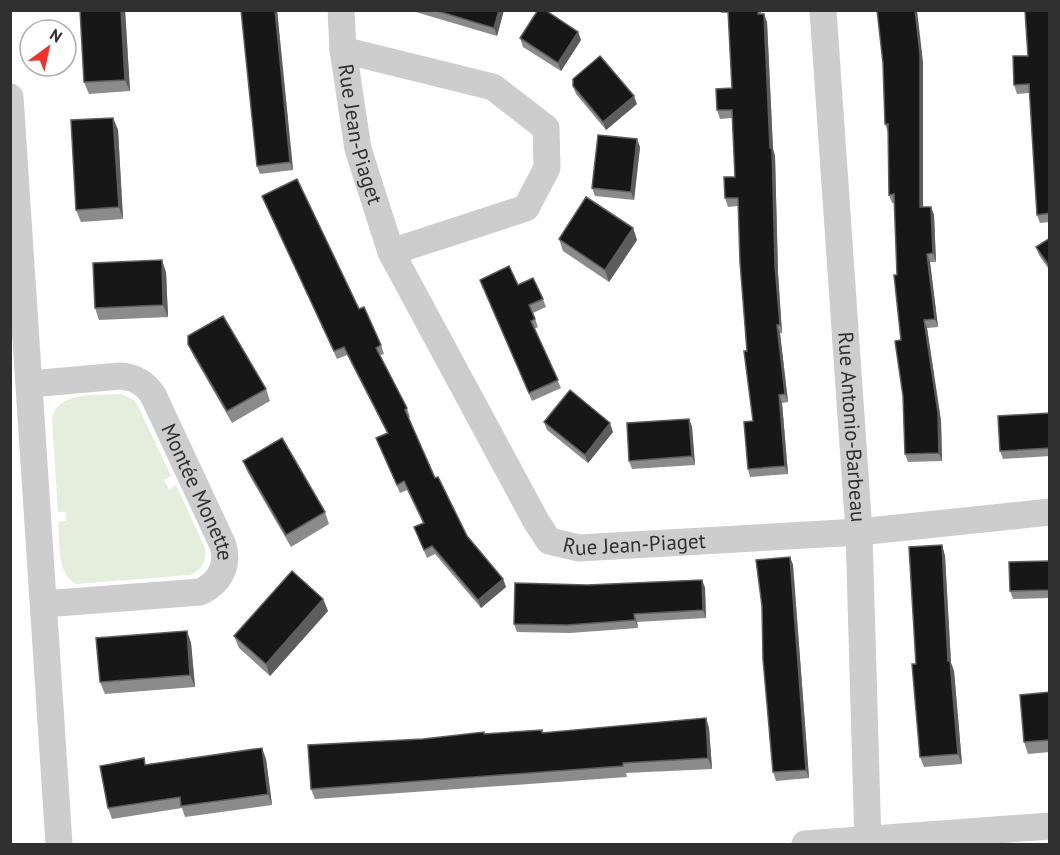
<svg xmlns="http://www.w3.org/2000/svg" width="1060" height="855" font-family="'PT Sans',sans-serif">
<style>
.green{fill:#e4eedd}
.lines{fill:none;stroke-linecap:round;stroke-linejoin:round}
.minor{stroke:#cdcdcd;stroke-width:27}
.wall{fill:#8b8b8b}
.shaded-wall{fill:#5d5d5d}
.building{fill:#171717;stroke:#5d5d5d;stroke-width:1.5}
.labels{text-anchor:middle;stroke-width:6;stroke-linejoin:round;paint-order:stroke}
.street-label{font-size:21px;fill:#303030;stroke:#fff}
</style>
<rect width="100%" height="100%" fill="#fff"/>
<!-- green -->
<path class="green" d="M 121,394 L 134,400 L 138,406 L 171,476 L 164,480 L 169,489 L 176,485 L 205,548 C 207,561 202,570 190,575 L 76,584 C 56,573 60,542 58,522 L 66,521 L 66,512 L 58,512 L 52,418 C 59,390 98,396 121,394 Z"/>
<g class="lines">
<!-- minor -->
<g class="minor">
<path id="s1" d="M 341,10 L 343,50 L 358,149 L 391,252 L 536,521 L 549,541 L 579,548 L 859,532 L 1050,512"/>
<path id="s2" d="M 823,10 L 859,532 L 868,844"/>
<polyline points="343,50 493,87 546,128 547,168 526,208 391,252"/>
<polyline points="10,97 59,844"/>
<path id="s3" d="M 30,384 L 120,376 C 135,377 145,383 153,395 L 222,543 C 230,564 220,583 200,592 L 44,604"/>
<polyline points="805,844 1050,826"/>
</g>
</g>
<!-- wall -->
<g class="wall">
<polygon points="80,10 125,10 130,91 89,94 84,82"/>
<polygon points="241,10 277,10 293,170 260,174 257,166"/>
<polygon points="409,10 504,10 497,36"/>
<polygon points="720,10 761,10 761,14 767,22 773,149 775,156 778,273 782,333 780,333 788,402 782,403 788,474 750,477 748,469 753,421 747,351 738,206 728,207 725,198 735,177 732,118 720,119 717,110 732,88 728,13 721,13"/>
<polygon points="1050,10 1050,222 1040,223 1037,215 1030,93 1017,94 1014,85"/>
<polygon points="578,32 581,40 561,71 523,47 520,38"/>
<polygon points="923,62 923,207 931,207 934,215 936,262 930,262 938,327 927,328 941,421 942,461 908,462 905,454 901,340 894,203 892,203 889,195 889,132 888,132 885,124"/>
<polygon points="573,86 637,104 606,130 576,94"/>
<polygon points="113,118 118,130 123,219 81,222 76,210"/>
<polygon points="640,147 634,200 595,196 592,188"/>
<polygon points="262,196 359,309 381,345 384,354 380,355 407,408 410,417 408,418 435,478 467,536 503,579 506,587 481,608 435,554 427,558 414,527 423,523 407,490 400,493 376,438 387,433 347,355 337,359"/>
<polygon points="633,228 637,240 609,282 563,251 559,239"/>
<polygon points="1050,238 1050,271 1039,255 1036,247"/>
<polygon points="166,272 168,317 99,320 95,308"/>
<polygon points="480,280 518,285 543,299 546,307 533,313 538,327 534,329 561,388 532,401"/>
<polygon points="188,344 266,389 270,401 232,423 193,355"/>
<polygon points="1050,413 1050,456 1003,459 1000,451"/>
<polygon points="689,419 692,427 695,465 632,469 629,461"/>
<polygon points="544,422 613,432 588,463 547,430"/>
<polygon points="243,461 325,512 329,524 291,547 248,473"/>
<polygon points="942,545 945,556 951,663 954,671 962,764 924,767 920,757"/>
<polygon points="790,557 793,565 809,778 776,781 773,772"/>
<polygon points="1050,561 1050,598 1013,599 1010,591"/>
<polygon points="702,580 705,588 706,618 637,622 638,628 570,633 517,632 514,624 587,585"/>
<polygon points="323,599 328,611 270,676 239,648 234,636"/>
<polygon points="187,631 191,643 195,687 105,694 100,682"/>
<polygon points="1050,692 1050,752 1028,754 1024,742"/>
<polygon points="706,718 709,728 712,769 626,773 627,777 315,799 311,789 423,739 484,732 485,734 543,733"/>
<polygon points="266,759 272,805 185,817 182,808 112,819 108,808 146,764"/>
</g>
<!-- shaded-wall -->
<g class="shaded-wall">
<polygon points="121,10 125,10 130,91 125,80"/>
<polygon points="275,10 277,10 293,170 290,162"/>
<polygon points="499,10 504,10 497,36 494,28"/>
<polygon points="915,10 917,10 923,62 923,215 920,207"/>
<polygon points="764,14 767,22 773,149 775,156 778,273 782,333 780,325 775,265"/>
<polygon points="578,32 581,40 561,71 558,63"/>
<polygon points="634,96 637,104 606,130 603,122"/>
<polygon points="113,118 118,130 123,219 119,207"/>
<polygon points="637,139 640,147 634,200 631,192"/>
<polygon points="931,207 934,215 936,262 933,253"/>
<polygon points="633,228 637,240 609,282 605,270"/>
<polygon points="927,254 930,262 938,327 935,319"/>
<polygon points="162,260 166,272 168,317 163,305"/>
<polygon points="924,320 927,328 941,421 942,461 939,453"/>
<polygon points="777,325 780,333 788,402 785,394"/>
<polygon points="779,395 782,403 788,474 785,466"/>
<polygon points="689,419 692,427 695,465 692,456"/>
<polygon points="610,423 613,432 588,463 585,455"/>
<polygon points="942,545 945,556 951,663 954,671 962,764 958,754 948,661"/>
<polygon points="790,557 793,565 809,778 806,770"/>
<polygon points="503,579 506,587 481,608 478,600"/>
<polygon points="702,580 705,588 706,618 703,610"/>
<polygon points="323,599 328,611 270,676 266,664"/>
<polygon points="634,614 637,622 638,628 635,620"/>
<polygon points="187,631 191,643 195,687 190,675"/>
<polygon points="706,718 709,728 712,769 708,758"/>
<polygon points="262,748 266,759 272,805 268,794"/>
</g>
<!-- building -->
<g class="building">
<polygon points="80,10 121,10 125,80 84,82"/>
<polygon points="241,10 275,10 290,162 257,166"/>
<polygon points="434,10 499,10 494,28"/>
<polygon points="538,10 545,10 578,32 558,63 520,38"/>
<polygon points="728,10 758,10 758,14 764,14 770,148 772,148 775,265 780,325 777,325 785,394 779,395 785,466 748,469 744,422 753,421 744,351 747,351 740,262 738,198 725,198 724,177 735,177 732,110 717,110 716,89 732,88"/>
<polygon points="877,10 915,10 920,54 920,207 931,207 933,253 927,254 935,319 924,320 938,413 939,453 905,454 903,396 895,341 901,340 894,275 897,275 894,194 889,195 888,124 885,124 883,63"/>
<polygon points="1025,10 1050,10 1050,213 1037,215 1029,84 1014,85 1013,56 1028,56"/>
<polygon points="600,56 634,96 603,122 573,86 573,79"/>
<polygon points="113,118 119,207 76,210 71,120"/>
<polygon points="598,135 637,139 631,192 592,188"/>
<polygon points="297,179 359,309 364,307 381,345 376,348 407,408 405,410 435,478 438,477 467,536 503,579 478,600 432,546 424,550 414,527 424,523 404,481 397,485 376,438 388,433 344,347 334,351 262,196"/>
<polygon points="586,197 633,228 605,270 559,239"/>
<polygon points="1050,238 1050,267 1036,247"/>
<polygon points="162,260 163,305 95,308 93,263"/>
<polygon points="509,266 518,285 533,278 543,299 529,305 535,319 531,321 558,380 529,393 480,280"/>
<polygon points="223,316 266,389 227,411 188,344 188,336"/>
<polygon points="570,390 610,423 585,455 544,422"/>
<polygon points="1050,413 1050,448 1000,451 998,416"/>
<polygon points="689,419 692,456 629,461 627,423"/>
<polygon points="282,438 325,512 286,535 243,461"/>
<polygon points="942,545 948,661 950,661 958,754 920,757 912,664 916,664 909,547"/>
<polygon points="790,557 806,770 773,772 763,659 762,606 756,560"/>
<polygon points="1050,561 1050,590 1010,591 1009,562"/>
<polygon points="292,571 323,599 266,664 234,636"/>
<polygon points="702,580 703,610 634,614 635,620 567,625 514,624 515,583 587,585"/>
<polygon points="187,631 190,675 100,682 96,638"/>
<polygon points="1050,692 1050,740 1024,742 1020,695"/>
<polygon points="706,718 708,758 623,763 623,766 311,789 308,745 423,739 484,732 484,734 542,730 542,733"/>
<polygon points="262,748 268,794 181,806 180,797 108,808 100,766 144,758 145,765"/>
</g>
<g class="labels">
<!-- street labels -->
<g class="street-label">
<text dy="7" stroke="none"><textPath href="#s1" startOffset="126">Rue Jean-Piaget</textPath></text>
<text dy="7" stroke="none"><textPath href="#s2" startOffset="418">Rue Antonio-Barbeau</textPath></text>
<text dy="7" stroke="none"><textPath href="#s3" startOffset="237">Montée Monette</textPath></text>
<text dy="7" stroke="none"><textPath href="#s1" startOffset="664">Rue Jean-Piaget</textPath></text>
</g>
</g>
<!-- border -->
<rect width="1060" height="855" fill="none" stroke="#303030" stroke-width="24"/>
<!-- north arrow -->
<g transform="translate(48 48) rotate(33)"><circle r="28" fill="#ffffff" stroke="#acacac" stroke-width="1.5"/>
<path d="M0-4.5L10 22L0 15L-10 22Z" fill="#f0332a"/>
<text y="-9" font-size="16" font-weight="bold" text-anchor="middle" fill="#303030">N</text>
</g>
</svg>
